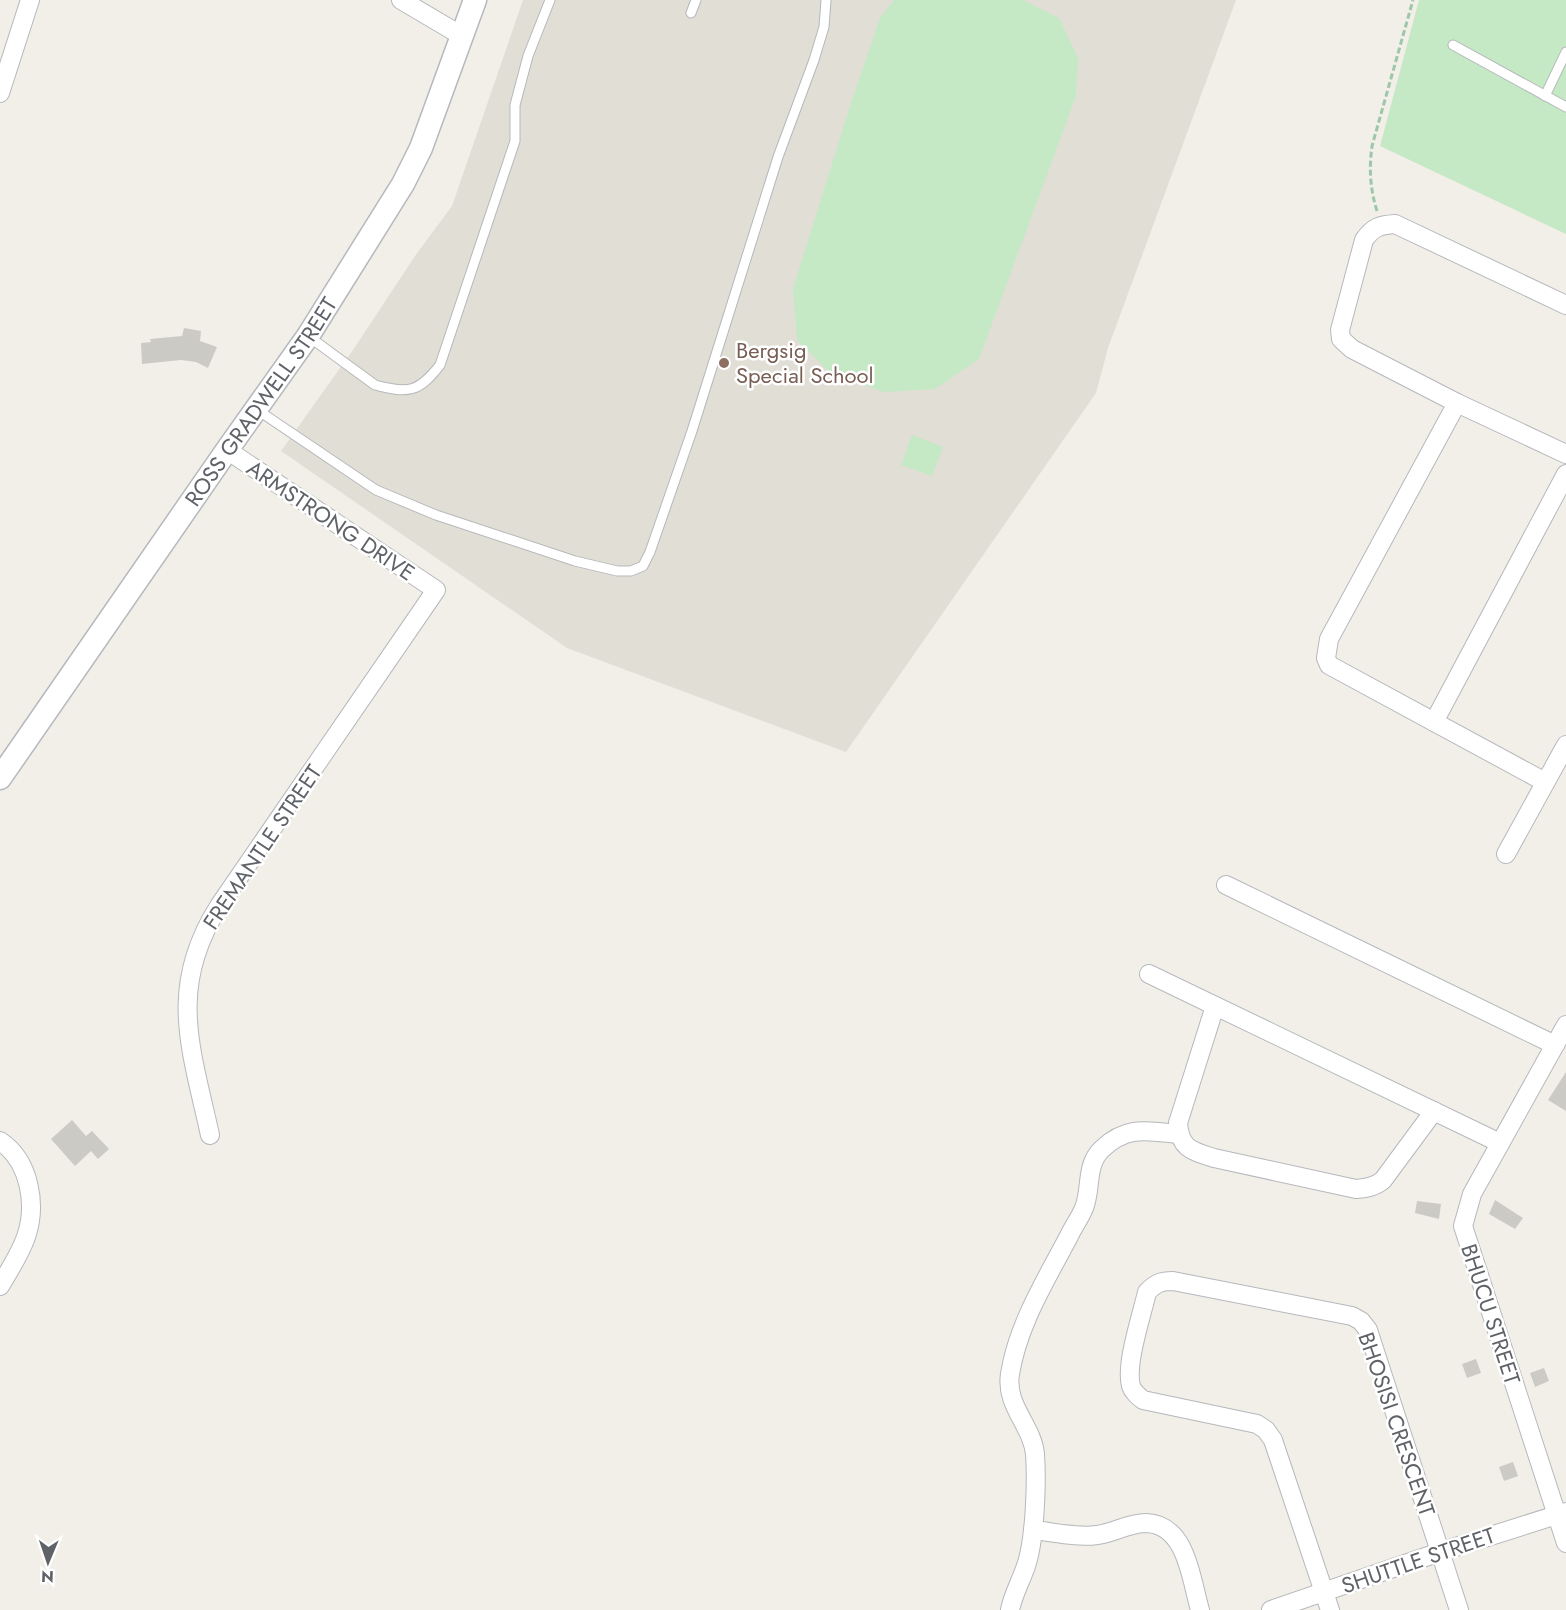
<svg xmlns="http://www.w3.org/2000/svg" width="1566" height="1610" font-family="Jost,sans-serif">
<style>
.education{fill:#e1ded6}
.green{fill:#c5e8c5}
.building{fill:#cccac5}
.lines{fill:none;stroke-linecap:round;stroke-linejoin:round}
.service-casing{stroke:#b5b8bc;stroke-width:11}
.minor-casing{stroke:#b5b8bc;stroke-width:20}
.tertiary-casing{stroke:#b5b8bc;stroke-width:25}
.path{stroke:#9cc7a9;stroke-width:3;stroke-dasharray:6 3;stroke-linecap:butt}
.service{stroke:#fff;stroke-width:9}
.minor{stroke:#fff;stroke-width:18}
.tertiary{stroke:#fff;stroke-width:22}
.education-dot{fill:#8d6e63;stroke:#fff;stroke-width:2}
.labels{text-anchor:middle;stroke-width:5;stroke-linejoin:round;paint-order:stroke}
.education-label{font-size:22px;fill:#785e54;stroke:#fff;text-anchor:start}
.street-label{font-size:22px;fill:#5f6368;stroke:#fff}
</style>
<rect width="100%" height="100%" fill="#f1efe8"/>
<!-- education -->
<polygon class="education" points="523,0 1236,0 1108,348 1096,393 846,752 567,648 281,451 355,347 415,256 452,206"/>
<!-- green -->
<g class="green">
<polygon points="894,0 1023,0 1059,18 1078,58 1076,96 979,359 935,389 884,392 831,374 797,340 793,289 850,106 880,18"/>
<polygon points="1419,0 1566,0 1566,234 1380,146"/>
<polygon points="912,435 943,447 932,476 901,465"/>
</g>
<!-- building -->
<g class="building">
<polygon points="184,328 201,331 200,341 217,347 208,368 196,362 181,360 142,364 141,343 151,342 150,339 182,336"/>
<polygon points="1566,1072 1566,1111 1548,1100"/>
<polygon points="72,1120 86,1136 92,1131 109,1149 98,1159 91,1151 75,1166 51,1139"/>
<polygon points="1495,1200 1523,1218 1515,1229 1489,1214"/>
<polygon points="1417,1201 1441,1204 1439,1219 1415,1213"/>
<polygon points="1476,1359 1481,1373 1467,1378 1462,1364"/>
<polygon points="1544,1368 1549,1381 1535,1387 1530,1373"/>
<polygon points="1513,1462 1518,1476 1504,1481 1499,1467"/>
</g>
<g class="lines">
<!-- service casing -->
<g class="service-casing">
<g id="service">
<polyline points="691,13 696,0"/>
<polyline points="1453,45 1566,107"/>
<polyline points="1545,96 1566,52"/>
<path d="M 308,336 L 375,385 C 409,394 419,392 440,365 L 515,141 L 515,105 L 528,56 L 550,0"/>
<polyline points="256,409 376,490 436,515 575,561 617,571 631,571 643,566 650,552 692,431 778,157 814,60 824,27 826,0"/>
</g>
</g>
<!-- minor casing -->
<g class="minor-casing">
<g id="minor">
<polyline points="401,0 462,36"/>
<polyline points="0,93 30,0"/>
<path d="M 1566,305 L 1395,224 C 1380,225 1373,227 1364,240 L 1340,330 L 1341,339 L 1352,349 L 1457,403 L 1566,454"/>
<polyline points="1457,403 1329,639 1326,658 1329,665 1545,782"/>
<polyline points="1434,722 1566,474"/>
<polyline points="1506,854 1566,745"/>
<polyline points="1226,885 1555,1045"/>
<polyline points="1149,974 1500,1143"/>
<path d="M 1215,1006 L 1178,1123 C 1180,1149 1192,1151 1214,1158 L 1356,1189 C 1366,1188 1375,1187 1383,1180 L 1434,1111"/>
<polyline points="1566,1025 1472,1194 1463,1226 1566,1543"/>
<path d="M 210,1135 C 191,1048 167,988 219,906 L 436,590 L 227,450"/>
<path d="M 0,1141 C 30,1161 37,1205 26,1237 C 20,1254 9,1271 0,1286"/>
<path d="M 1033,1530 C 1053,1532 1077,1538 1097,1535 C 1114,1533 1128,1523 1146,1523 C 1187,1524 1191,1580 1200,1610"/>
<path d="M 1010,1610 C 1013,1594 1022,1579 1027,1563 C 1035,1536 1037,1483 1035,1454 C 1032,1425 1005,1406 1010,1374 C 1018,1324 1046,1280 1069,1236 C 1073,1227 1080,1218 1084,1208 C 1092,1188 1085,1165 1102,1149 C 1127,1125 1148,1131 1178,1134"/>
<polyline points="1271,1610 1440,1552 1566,1512"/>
<path d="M 1330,1610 L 1273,1440 L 1266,1430 L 1257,1424 L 1143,1400 C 1138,1396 1133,1392 1131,1386 C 1125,1364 1142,1315 1147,1292 C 1156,1283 1161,1281 1173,1281 L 1352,1316 L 1361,1321 L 1368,1330 L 1459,1610"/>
</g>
</g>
<!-- tertiary casing -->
<g class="tertiary-casing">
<g id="tertiary">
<path id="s1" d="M 0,778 L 227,450 L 308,336 L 403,184 L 421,148 L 475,0"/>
</g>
</g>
<!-- path -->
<path class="path" d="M 1377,211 C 1370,189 1369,168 1372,146 L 1413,0"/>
<!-- service -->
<use href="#service" class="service"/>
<!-- minor -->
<use href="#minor" class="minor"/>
<!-- tertiary -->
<use href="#tertiary" class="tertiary"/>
</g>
<!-- markers -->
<circle class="education-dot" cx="724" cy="363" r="6"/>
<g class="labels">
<!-- education labels -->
<g class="education-label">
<text x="736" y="358">Bergsig<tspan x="736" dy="25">Special School</tspan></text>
</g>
<!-- street labels -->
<g class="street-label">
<text dy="8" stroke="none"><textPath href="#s1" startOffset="458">ROSS GRADWELL STREET</textPath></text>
<text transform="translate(331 520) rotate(34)" y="8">ARMSTRONG DRIVE</text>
<text transform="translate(262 847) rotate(-56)" y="8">FREMANTLE STREET</text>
<text transform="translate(1491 1314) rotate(72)" y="8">BHUCU STREET</text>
<text transform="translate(1397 1424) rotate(71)" y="8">BHOSISI CRESCENT</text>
<text transform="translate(1418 1560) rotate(-19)" y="8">SHUTTLE STREET</text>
</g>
</g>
<!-- north arrow -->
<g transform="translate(48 1562) rotate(182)" stroke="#ffffff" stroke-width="4.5" paint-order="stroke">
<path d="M0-4.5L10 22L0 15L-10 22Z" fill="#5f6368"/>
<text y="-9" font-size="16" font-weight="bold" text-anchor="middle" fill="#5f6368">N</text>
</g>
</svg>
